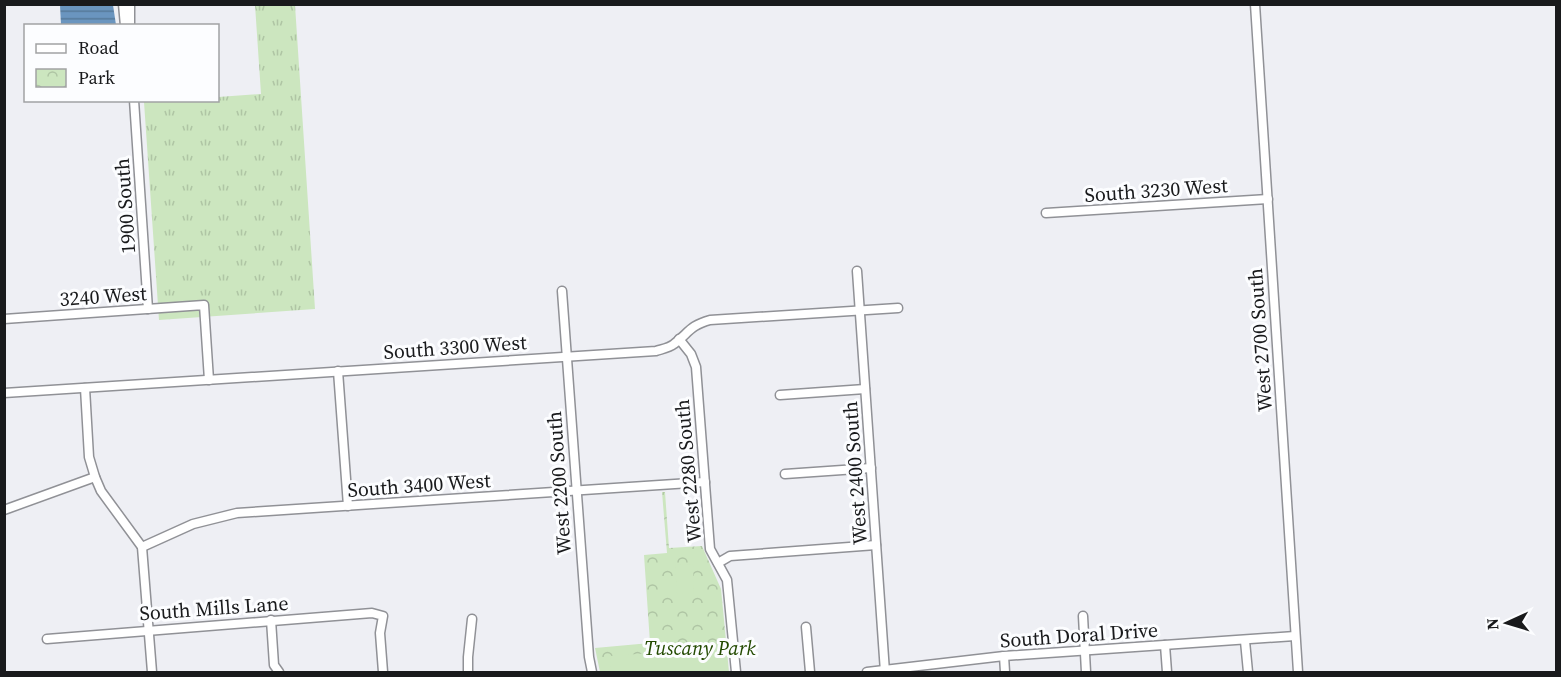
<svg xmlns="http://www.w3.org/2000/svg" width="1561" height="677" font-family="'Source Serif 4',serif">
<style>
.grass{fill:url(#grass-tufts)}
.park{fill:url(#park-crowns)}
.garden{fill:#cce6bf}
.water{fill:url(#water-rules)}
.lines{fill:none;stroke-linecap:round;stroke-linejoin:round}
.minor-casing{stroke:#909196;stroke-width:11}
.minor{stroke:#fff;stroke-width:8}
.labels{text-anchor:middle;stroke-width:6;stroke-linejoin:round;paint-order:stroke}
.street-label{font-size:20px;fill:#191a1c;stroke:#fcfdff}
.park-label{font-size:20px;font-style:italic;fill:#234a00;stroke:#fcfdff}
</style>
<defs>
<pattern id="grass-tufts" width="24" height="20" patternUnits="userSpaceOnUse" patternTransform="scale(1.5)"><rect width="24" height="20" fill="#cce6bf"/><path d="M3 7l-1-3M5 7V3M7 7l1-3M15 17l-1-3M17 17v-4M19 17l1-3" fill="none" stroke="#afc5a4"/></pattern>
<pattern id="park-crowns" width="20" height="18" patternUnits="userSpaceOnUse" patternTransform="scale(1.5)"><rect width="20" height="18" fill="#cce6bf"/><path d="M2 6a3 3 0 1 1 6 0M12 15a3 3 0 1 1 6 0" fill="none" stroke="#afc5a4"/></pattern>
<pattern id="water-rules" width="6" height="5" patternUnits="userSpaceOnUse" patternTransform="scale(1.5)"><rect width="6" height="5" fill="#6a95bf"/><path d="M0 2.5h6" fill="none" stroke="#56799a"/></pattern>
</defs>
<rect width="100%" height="100%" fill="#eeeff4"/>
<!-- grass -->
<polygon class="grass" points="255,5 295,5 315,309 159,320 144,102 218,100 218,97 261,94"/>
<!-- park -->
<polygon class="park" points="662,492 665,492 669,548 702,546 721,589 729,672 600,672 595,648 650,643 644,555 667,553"/>
<!-- garden -->
<g class="garden">
<polygon points="693,564 694,593 677,594 675,565"/>
<polygon points="720,648 721,672 611,672 610,656"/>
</g>
<!-- water -->
<polygon class="water" points="60,5 113,5 116,25 61,25"/>
<g class="lines">
<!-- minor casing -->
<g class="minor-casing">
<g id="minor">
<polyline points="123,4 125,26"/>
<polyline points="1255,4 1298,672"/>
<polyline points="130,26 130,4"/>
<polyline points="134,100 148,309"/>
<polyline points="1046,213 1268,199"/>
<polyline points="857,271 885,672"/>
<polyline points="562,291 589,657 592,672"/>
<polyline points="4,319 204,305 209,380"/>
<polyline points="679,339 691,354 696,367 710,549 727,580 736,672"/>
<polyline points="338,371 348,506"/>
<polyline points="85,388 89,457 95,477 101,491 142,547 152,672"/>
<path d="M 4,393 L 656,351 C 662,349 669,348 674,344 C 689,333 689,326 710,320 L 898,308"/>
<polyline points="780,395 865,389"/>
<polyline points="785,474 871,468"/>
<polyline points="4,510 95,477"/>
<polyline points="142,547 193,524 237,513 705,482"/>
<polyline points="718,563 730,556 876,545"/>
<polyline points="1083,616 1086,672"/>
<polyline points="271,620 274,665 279,672"/>
<polyline points="806,627 810,672"/>
<polyline points="47,639 372,613 383,616 380,633 383,672"/>
<polyline points="1245,641 1248,672"/>
<polyline points="1165,645 1167,672"/>
<polyline points="1004,656 1005,672"/>
<polyline points="468,672 468,657 472,619"/>
<polyline points="867,672 1004,656 1295,636"/>
</g>
</g>
<!-- minor -->
<use href="#minor" class="minor"/>
</g>
<g class="labels">
<!-- street labels -->
<g class="street-label">
<text transform="translate(1156 190) rotate(-4)" y="7">South 3230 West</text>
<text transform="translate(125 206) rotate(-94)" y="7">1900 South</text>
<text transform="translate(103 296) rotate(-4)" y="7">3240 West</text>
<text transform="translate(1260 340) rotate(-94)" y="7">West 2700 South</text>
<text transform="translate(455 347) rotate(-4)" y="7">South 3300 West</text>
<text transform="translate(688 471) rotate(-95)" y="7">West 2280 South</text>
<text transform="translate(855 473) rotate(-94)" y="7">West 2400 South</text>
<text transform="translate(559 483) rotate(-94)" y="7">West 2200 South</text>
<text transform="translate(419 485) rotate(-4)" y="7">South 3400 West</text>
<text transform="translate(214 608) rotate(-4)" y="7">South Mills Lane</text>
<text transform="translate(1079 635) rotate(-4)" y="7">South Doral Drive</text>
</g>
<!-- park labels -->
<g class="park-label">
<text x="700" y="655">Tuscany Park</text>
</g>
</g>
<!-- border -->
<rect width="1561" height="677" fill="none" stroke="#191a1c" stroke-width="12"/>
<!-- legend -->
<rect x="24" y="24" width="195" height="78" fill="#fcfdff" stroke="#a1a2a4" stroke-width="1.5"/>
<rect x="36" y="44" width="30" height="9" fill="#ffffff" stroke="#a1a2a4" stroke-width="1.5"/>
<text x="78" y="54" font-size="18" fill="#191a1c">Road</text>
<rect x="36" y="69" width="30" height="18" fill="url(#park-crowns)" stroke="#a1a2a4" stroke-width="1.5"/>
<text x="78" y="84" font-size="18" fill="#191a1c">Park</text>
<!-- north arrow -->
<g transform="translate(1507 623) rotate(266)" stroke="#fcfdff" stroke-width="4.5" paint-order="stroke">
<path d="M0-4.5L10 22L0 15L-10 22Z" fill="#191a1c"/>
<text y="-9" font-size="16" font-weight="bold" text-anchor="middle" fill="#191a1c">N</text>
</g>
</svg>
